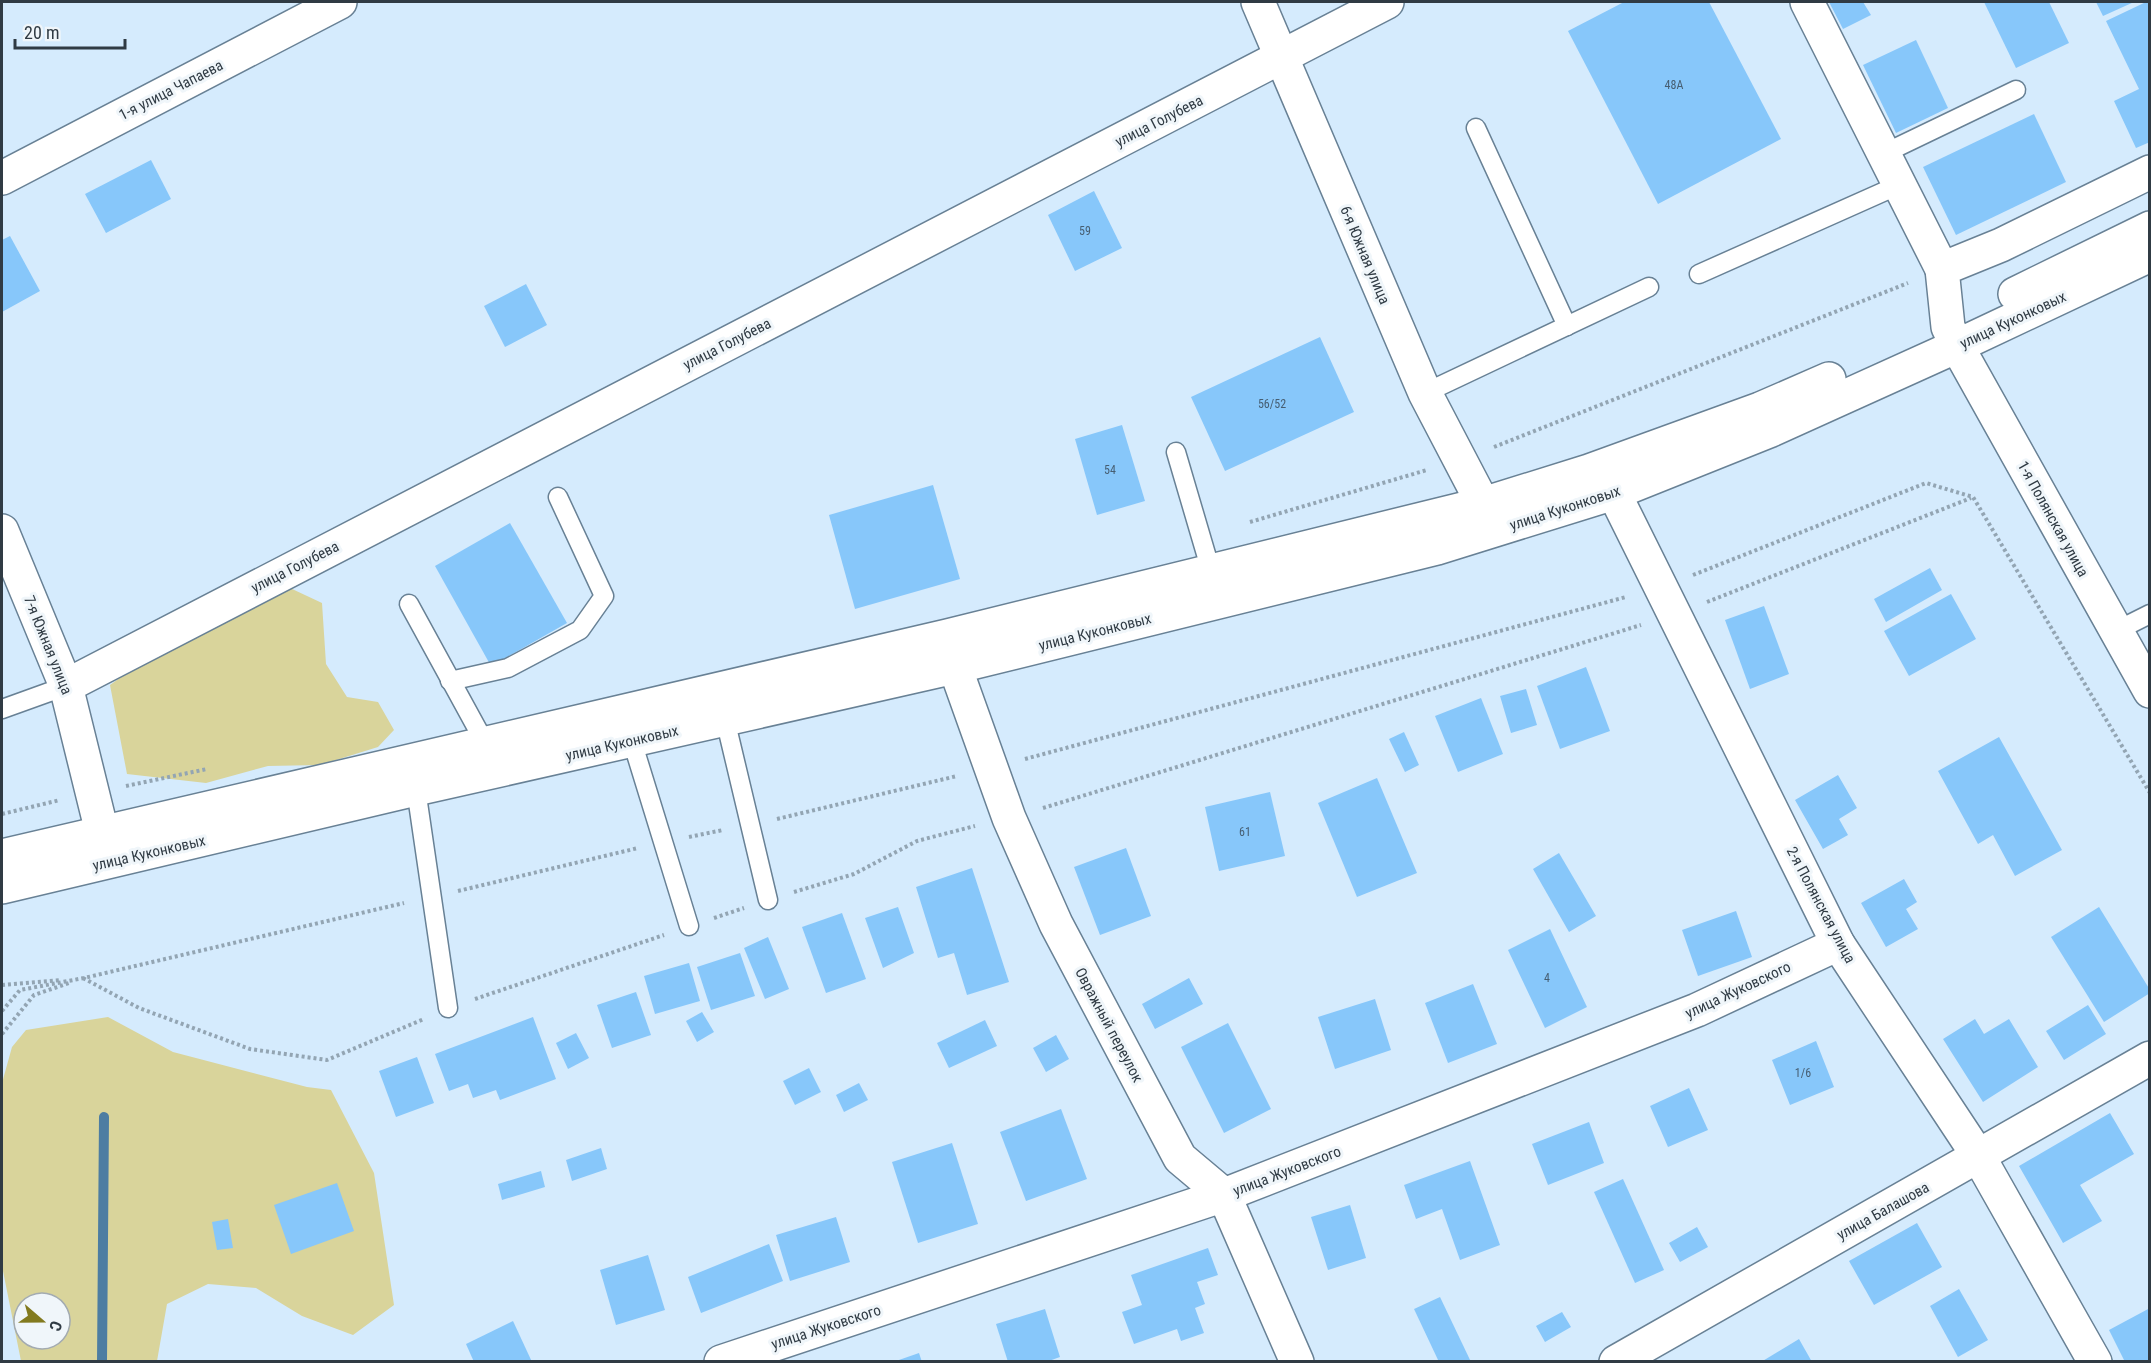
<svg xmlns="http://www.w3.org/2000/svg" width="2151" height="1363" font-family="'Roboto Condensed',sans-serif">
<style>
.green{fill:#d9d49b;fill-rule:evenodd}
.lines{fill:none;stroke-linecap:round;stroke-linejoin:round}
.stream{stroke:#4d7da2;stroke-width:10}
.building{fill:#87c7fa}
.lane-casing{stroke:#688195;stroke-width:21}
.street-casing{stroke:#688195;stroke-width:36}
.secondary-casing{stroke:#688195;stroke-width:36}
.primary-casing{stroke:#688195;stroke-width:36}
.path{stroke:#93a5b3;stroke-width:4;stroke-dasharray:3 3;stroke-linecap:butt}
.lane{stroke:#fff;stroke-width:18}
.street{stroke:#fff;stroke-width:33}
.secondary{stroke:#fff;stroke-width:33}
.primary{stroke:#fff;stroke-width:33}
.labels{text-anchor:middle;stroke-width:6;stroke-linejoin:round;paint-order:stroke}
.number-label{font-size:12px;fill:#465e72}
.street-label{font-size:15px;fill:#303b44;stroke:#f0f6fa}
</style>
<rect width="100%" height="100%" fill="#d5ebfd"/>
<!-- green -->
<g class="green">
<polygon points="290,588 322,603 326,664 347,697 378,702 394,730 378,747 320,765 268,766 206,783 127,774 110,685 128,672"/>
<path d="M 108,1017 L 173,1052 L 307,1087 L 331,1090 L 374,1173 L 394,1305 L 353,1335 L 302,1316 L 256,1288 L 208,1284 L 167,1304 L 157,1361 L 21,1361 L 2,1266 L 2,1083 L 12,1047 L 26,1030 ZM 24,1303 L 60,1303 L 60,1339 L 24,1339 Z"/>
</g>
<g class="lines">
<!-- stream -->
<polyline class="stream" points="102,1362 104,1117"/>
</g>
<!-- building -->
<g class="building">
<polygon points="1624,2 1709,2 1781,139 1658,204 1568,31"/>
<polygon points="1829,2 1863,2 1871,15 1843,29"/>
<polygon points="1984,2 2049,2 2069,43 2016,68"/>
<polygon points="2096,2 2134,2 2103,16"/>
<polygon points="2146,2 2150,2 2150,142 2136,148 2114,101 2139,89 2106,21"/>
<polygon points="1916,40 1948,108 1896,133 1863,65"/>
<polygon points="2034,114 2066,182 1956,235 1923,167"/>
<polygon points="151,160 171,199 106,233 85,194"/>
<polygon points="1094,191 1122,248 1075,271 1048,215"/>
<polygon points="10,236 40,291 2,312 2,240"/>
<polygon points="526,284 547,325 505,347 484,306"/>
<polygon points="1320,337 1354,412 1225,471 1191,397"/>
<polygon points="1122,425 1145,501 1097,515 1075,439"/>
<polygon points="933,485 960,579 855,609 829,515"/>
<polygon points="510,523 567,623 491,666 435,566"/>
<polygon points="1930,568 1942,590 1886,622 1874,599"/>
<polygon points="1951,594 1976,639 1909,676 1884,631"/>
<polygon points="1764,606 1789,674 1750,689 1725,620"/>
<polygon points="1586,667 1610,731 1560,749 1537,686"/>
<polygon points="1526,689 1537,725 1511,733 1500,696"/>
<polygon points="1481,698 1503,754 1458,772 1435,716"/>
<polygon points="1404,732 1419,765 1405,772 1389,739"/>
<polygon points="1999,737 2062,850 2015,876 1993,835 1978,844 1938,771"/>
<polygon points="1838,775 1857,808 1839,819 1848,835 1823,849 1795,800"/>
<polygon points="1377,778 1417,873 1357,897 1318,803"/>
<polygon points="1270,792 1285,856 1219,871 1205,807"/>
<polygon points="1126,848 1151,916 1100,935 1074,867"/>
<polygon points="1559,853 1596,916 1569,932 1533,869"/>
<polygon points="972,868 1009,982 967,995 954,953 938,958 916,887"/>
<polygon points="1904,879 1917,902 1906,909 1918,929 1886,947 1861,903"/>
<polygon points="898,907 914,953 883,968 865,918"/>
<polygon points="2099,907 2150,990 2150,993 2104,1022 2051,937"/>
<polygon points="1736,911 1752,957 1698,976 1682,930"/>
<polygon points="842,913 866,979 826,993 802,927"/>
<polygon points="1550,929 1587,1007 1545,1028 1508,950"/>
<polygon points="768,937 789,989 765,999 744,948"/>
<polygon points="740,953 755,996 711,1010 697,967"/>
<polygon points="689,963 700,1001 655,1014 644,976"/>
<polygon points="1189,978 1203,1004 1155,1029 1142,1004"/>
<polygon points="1473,984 1497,1044 1448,1063 1425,1003"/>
<polygon points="636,992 651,1035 612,1048 597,1005"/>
<polygon points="1375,999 1391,1050 1335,1069 1318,1017"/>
<polygon points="2088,1005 2106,1034 2064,1060 2046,1031"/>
<polygon points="702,1012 714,1032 697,1042 686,1021"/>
<polygon points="533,1017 556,1079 500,1100 496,1090 473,1098 468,1084 449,1091 435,1054"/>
<polygon points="1975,1019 1984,1034 2009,1019 2038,1067 1983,1102 1943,1039"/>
<polygon points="985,1020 997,1046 949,1068 937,1043"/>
<polygon points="1228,1023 1271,1109 1224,1133 1181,1047"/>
<polygon points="576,1033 589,1058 568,1069 556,1043"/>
<polygon points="1056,1035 1069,1059 1046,1072 1033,1048"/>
<polygon points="1816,1041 1834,1087 1790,1105 1772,1060"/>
<polygon points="417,1057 434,1103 396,1117 379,1071"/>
<polygon points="809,1068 821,1092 795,1105 783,1081"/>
<polygon points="859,1083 868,1100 844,1112 836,1095"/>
<polygon points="1689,1088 1708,1130 1668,1147 1650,1106"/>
<polygon points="1061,1109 1087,1179 1026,1201 1000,1132"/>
<polygon points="2110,1113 2134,1154 2080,1185 2102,1221 2063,1243 2019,1166"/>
<polygon points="1589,1122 1604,1163 1548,1185 1532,1144"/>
<polygon points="952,1143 978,1224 918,1243 892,1162"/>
<polygon points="601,1148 607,1169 572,1181 566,1160"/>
<polygon points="1470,1161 1500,1245 1460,1260 1442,1209 1416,1219 1404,1185"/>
<polygon points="541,1171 545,1187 502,1200 498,1184"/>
<polygon points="1623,1179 1664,1270 1635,1283 1594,1192"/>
<polygon points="337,1183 354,1231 291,1254 274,1205"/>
<polygon points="1350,1205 1366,1258 1328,1270 1311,1217"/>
<polygon points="836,1217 850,1262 790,1281 776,1235"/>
<polygon points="228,1219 233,1248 217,1250 212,1222"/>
<polygon points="1917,1223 1942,1267 1874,1305 1849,1261"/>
<polygon points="1697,1227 1708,1247 1680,1262 1669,1243"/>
<polygon points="769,1244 783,1281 701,1313 688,1277"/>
<polygon points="1208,1248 1218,1275 1197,1282 1205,1304 1195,1308 1204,1333 1181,1341 1177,1329 1134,1344 1122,1312 1142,1305 1131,1275"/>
<polygon points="648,1255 665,1310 616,1325 600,1270"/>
<polygon points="1959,1289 1988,1340 1958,1357 1930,1306"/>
<polygon points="1440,1297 1471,1362 1439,1362 1414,1309"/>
<polygon points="2150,1308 2150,1362 2125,1362 2109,1330"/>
<polygon points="1045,1309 1060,1357 1046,1362 1008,1362 996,1324"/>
<polygon points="1562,1312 1571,1327 1545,1342 1536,1326"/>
<polygon points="513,1321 532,1362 474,1362 466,1344"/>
<polygon points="1799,1339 1812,1362 1761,1362"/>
<polygon points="919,1353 922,1362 896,1362 896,1361"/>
</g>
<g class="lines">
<!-- lane casing -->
<g class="lane-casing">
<g id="lane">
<polyline points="1476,128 1567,326"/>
<polyline points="1885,153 2016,90"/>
<polyline points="1699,274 1901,184"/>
<polyline points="1425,393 1649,287"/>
<polyline points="1176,452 1211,571"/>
<polyline points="409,604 485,743"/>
<polyline points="2116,631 2150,614"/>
<polyline points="450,681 508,668 580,630 604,596 558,497"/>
<polyline points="2,709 66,686"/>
<polyline points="725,719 768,900"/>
<polyline points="632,741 689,926"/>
<polyline points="416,789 448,1008"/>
</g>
</g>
<!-- street casing -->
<g class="street-casing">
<g id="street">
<polyline points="1258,2 1425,393 1483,504"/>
<polyline points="1807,2 1942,269"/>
<polyline points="2,178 340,2"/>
<polyline points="1614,493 1838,944 1979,1157 2095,1362"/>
<polyline points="2,531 66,686 102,832"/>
<polyline points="955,667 1009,818 1056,924 1180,1158 1224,1195 1297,1362"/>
<polyline points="66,686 1387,2"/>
<polyline points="721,1362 1224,1195 1697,1010 1838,944"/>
<polyline points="1616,1362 2150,1058"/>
</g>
</g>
<!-- secondary casing -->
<g class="secondary-casing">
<polyline id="secondary" points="2150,172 2001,245 1942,269 1948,327 1957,346 2150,691"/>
</g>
<!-- primary casing -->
<g class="primary-casing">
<g id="primary">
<polyline points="2015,294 2150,228"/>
<polyline points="2,856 947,636 1483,504 1589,471 1760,409 1829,379"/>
<polyline points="2,887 416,789 955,667 1437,548 1614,493 1769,431 1957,346 2150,255"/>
</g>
</g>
<!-- path -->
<g class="path">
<polyline points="1494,447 1908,283"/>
<polyline points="1250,522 1427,470"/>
<polyline points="1693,575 1926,483 1973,497 2150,793"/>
<polyline points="1707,602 1971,498"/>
<polyline points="1025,759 1626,597"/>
<polyline points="126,786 207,769"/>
<polyline points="1043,808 1641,625"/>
<polyline points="2,814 60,800"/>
<polyline points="777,819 957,776"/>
<polyline points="689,837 723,830"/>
<polyline points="458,891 638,848"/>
<polyline points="794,892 854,874 917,841 975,826"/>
<polyline points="714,918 744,908"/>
<polyline points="83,978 139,1008 250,1049 327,1060 424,1019"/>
<polyline points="2,985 61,980"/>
<polyline points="475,999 664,935"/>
<polyline points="2,1011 20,990 84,978 404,903"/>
<polyline points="2,1034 34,995 69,983"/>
</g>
<!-- lane -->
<use href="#lane" class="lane"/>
<!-- street -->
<use href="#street" class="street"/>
<!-- secondary -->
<use href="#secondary" class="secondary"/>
<!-- primary -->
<use href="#primary" class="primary"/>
</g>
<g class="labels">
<!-- number labels -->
<g class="number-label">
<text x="1674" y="89">48А</text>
<text x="1085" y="235">59</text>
<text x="1272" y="408">56/52</text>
<text x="1110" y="474">54</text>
<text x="1245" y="836">61</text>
<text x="1547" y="982">4</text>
<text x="1803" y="1077">1/6</text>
</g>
<!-- street labels -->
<g class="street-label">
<text transform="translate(171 90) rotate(-27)" y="5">1-я улица Чапаева</text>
<text transform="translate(1159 121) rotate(-27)" y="5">улица Голубева</text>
<text transform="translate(1365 255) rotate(67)" y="5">6-я Южная улица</text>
<text transform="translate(2013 320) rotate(-25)" y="5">улица Куконковых</text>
<text transform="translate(727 344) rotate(-27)" y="5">улица Голубева</text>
<text transform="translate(1565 508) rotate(-18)" y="5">улица Куконковых</text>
<text transform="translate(2053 519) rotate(61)" y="5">1-я Полянская улица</text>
<text transform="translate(295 567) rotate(-27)" y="5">улица Голубева</text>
<text transform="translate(1095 632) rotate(-14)" y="5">улица Куконковых</text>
<text transform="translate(48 645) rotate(68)" y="5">7-я Южная улица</text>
<text transform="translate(622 743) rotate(-13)" y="5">улица Куконковых</text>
<text transform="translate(149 853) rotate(-13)" y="5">улица Куконковых</text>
<text transform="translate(1821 905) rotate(62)" y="5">2-я Полянская улица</text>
<text transform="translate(1738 990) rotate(-25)" y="5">улица Жуковского</text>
<text transform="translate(1109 1025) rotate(62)" y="5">Овражный переулок</text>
<text transform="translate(1287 1171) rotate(-21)" y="5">улица Жуковского</text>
<text transform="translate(1883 1211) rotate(-29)" y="5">улица Балашова</text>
<text transform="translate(826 1327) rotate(-18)" y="5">улица Жуковского</text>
</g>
</g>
<!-- border -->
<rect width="2151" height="1363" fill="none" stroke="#303b44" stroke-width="6"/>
<!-- north arrow -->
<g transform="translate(42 1321) rotate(110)"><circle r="28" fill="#f0f6fa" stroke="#a3abb1" stroke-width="1.5"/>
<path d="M0-4.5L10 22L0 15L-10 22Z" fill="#827a1f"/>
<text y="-9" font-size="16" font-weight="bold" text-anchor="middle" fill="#303b44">С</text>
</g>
<!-- scale -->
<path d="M15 39v9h110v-9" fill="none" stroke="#303b44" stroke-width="3"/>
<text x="24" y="39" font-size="18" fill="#303b44" stroke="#f0f6fa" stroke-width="4.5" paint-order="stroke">20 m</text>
</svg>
